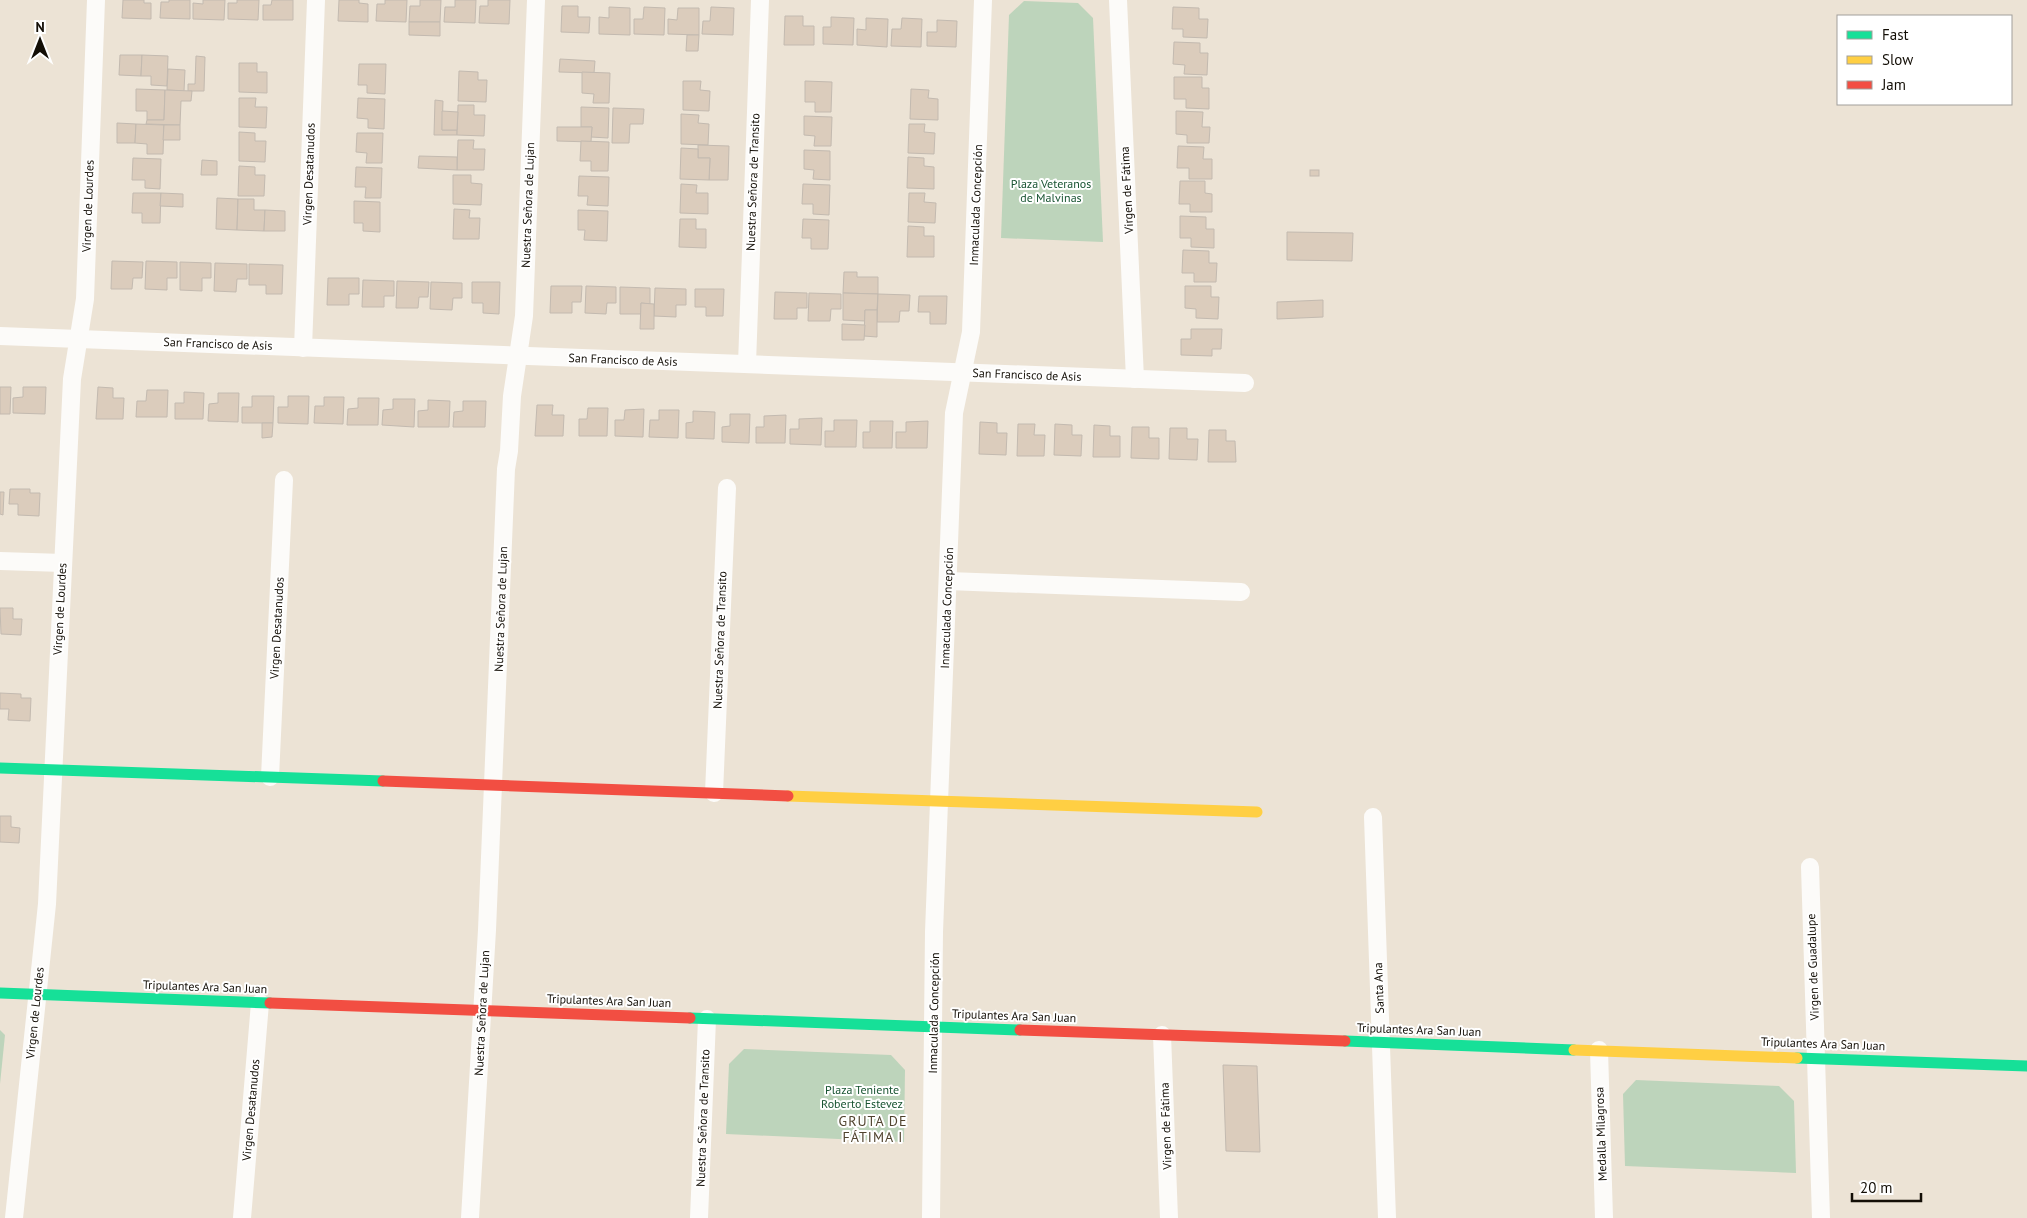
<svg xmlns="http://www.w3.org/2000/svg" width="2027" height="1218" font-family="'PT Sans',sans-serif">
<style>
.green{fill:#bdd4bb}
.building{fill:#dbccbc;stroke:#c3bab0}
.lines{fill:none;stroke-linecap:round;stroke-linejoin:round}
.street{stroke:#fcfbf9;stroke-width:18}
.fast{stroke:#16e098;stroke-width:11}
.slow{stroke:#ffcf43;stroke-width:11}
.jam{stroke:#f24e42;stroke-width:11}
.labels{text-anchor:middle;stroke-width:4;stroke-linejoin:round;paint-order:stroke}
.street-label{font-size:12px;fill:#130e06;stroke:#fff}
.park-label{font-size:12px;fill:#175331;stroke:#fff}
.neighbourhood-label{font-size:14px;letter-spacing:1px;fill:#50432e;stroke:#fff}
</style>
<rect width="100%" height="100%" fill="#ece3d5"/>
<!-- green -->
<g class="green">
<polygon points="1024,1 1078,3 1093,18 1103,242 1001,238 1009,15"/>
<polygon points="0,1030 5,1035 0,1084"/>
<polygon points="744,1049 891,1055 905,1070 904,1142 726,1134 729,1064"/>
<polygon points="1636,1080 1779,1086 1794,1101 1796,1173 1625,1166 1623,1094"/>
</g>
<!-- building -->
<g class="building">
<polygon points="123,0 144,0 144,3 151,3 151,19 122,18"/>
<polygon points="169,0 190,0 190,19 160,18 161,2 169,2"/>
<polygon points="203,0 225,0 224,20 193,19 193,3 203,4"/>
<polygon points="237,0 259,0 258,20 228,19 228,3 237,3"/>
<polygon points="272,0 293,0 293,20 263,20 263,5 271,5"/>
<polygon points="339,0 359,0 359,3 368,4 368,22 338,21"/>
<polygon points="385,0 407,0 406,22 376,21 377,4 385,4"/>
<polygon points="420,0 441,0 440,22 409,22 410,6 420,6"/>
<polygon points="455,0 476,0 475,23 444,22 445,7 455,7"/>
<polygon points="488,0 510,0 509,24 479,23 480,6 488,6"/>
<polygon points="562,6 578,6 578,17 590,17 589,33 561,32"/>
<polygon points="609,7 630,8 630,35 599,34 599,17 609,18"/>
<polygon points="644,7 665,8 664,35 634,34 634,19 643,19"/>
<polygon points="711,7 734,8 733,35 702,34 703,21 710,21"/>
<polygon points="1173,7 1199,8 1199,19 1208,19 1207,38 1183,37 1183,29 1172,29"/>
<polygon points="678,8 699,8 699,35 668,34 668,19 677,20"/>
<polygon points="785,16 803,16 803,26 814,26 814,45 784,45"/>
<polygon points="831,17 854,18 853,45 823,44 823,27 831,27"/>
<polygon points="866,18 888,19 887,47 857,45 857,29 866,30"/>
<polygon points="902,18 922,19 921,47 891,46 892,29 901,29"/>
<polygon points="937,20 957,21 956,47 927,46 927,32 937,32"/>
<polygon points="409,22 440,22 440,36 409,35"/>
<polygon points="687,35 699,35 698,51 686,51"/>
<polygon points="1174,42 1200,43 1200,53 1208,53 1207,75 1184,74 1185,65 1173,64"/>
<polygon points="120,55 142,55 141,76 119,75"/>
<polygon points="142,55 168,56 167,86 151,85 151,76 141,76"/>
<polygon points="196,56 205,57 204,91 188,91 188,84 195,84"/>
<polygon points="560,59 595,61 594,73 559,72"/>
<polygon points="239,63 257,63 257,72 267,72 267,93 239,92"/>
<polygon points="359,64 386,64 385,94 367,93 367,85 358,85"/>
<polygon points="168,69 185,70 184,91 167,90"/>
<polygon points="459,71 478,72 478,80 487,80 486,102 458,101"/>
<polygon points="582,72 610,73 609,103 593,103 594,94 582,93"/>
<polygon points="1174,77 1202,77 1202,88 1209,88 1209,109 1186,108 1186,99 1174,99"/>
<polygon points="683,81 701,81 700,90 710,91 709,111 683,110"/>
<polygon points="805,81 832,82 831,112 815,112 815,102 805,102"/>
<polygon points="136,89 165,90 164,120 147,120 147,111 136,111"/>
<polygon points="911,89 929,90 928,98 938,99 938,120 910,119"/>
<polygon points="165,90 192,91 191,101 181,101 180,125 146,124 147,120 164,120"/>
<polygon points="239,98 256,98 255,107 267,107 266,128 239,127"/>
<polygon points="358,98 385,99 384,129 368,128 368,119 357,118"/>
<polygon points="435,100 443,101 442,130 457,130 457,135 434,135"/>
<polygon points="458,105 474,105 474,115 485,115 484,136 457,135"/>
<polygon points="581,107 609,108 608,138 591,137 592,127 581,127"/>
<polygon points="613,108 644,109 643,124 630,124 629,143 612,143"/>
<polygon points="442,111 458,112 457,130 442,130"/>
<polygon points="1176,111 1203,112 1202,127 1210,127 1209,143 1187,143 1187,135 1176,134"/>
<polygon points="681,114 699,115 698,123 709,124 708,145 681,144"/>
<polygon points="804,116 832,117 831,146 814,146 815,136 804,135"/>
<polygon points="117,123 136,124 135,143 117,143"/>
<polygon points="136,124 164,125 163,154 147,154 147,144 135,143"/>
<polygon points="909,124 925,124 924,132 935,133 934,154 908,153"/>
<polygon points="164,125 180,125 180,140 163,140"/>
<polygon points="557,127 592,127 591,142 557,141"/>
<polygon points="239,132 255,133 255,141 266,141 265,162 239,161"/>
<polygon points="357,133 383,133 382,163 366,163 367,153 356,152"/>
<polygon points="458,140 474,140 473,149 485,149 484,170 457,170"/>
<polygon points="581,141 609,142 608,171 591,171 591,161 580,161"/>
<polygon points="698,145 729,146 728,180 709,180 710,158 698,158"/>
<polygon points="1178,146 1204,147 1203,159 1212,159 1212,179 1189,179 1189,168 1177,168"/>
<polygon points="681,148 698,149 698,158 710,158 709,180 680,179"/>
<polygon points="804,150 830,151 830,180 813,179 814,170 804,169"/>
<polygon points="419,156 457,157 457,170 418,168"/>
<polygon points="908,157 924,158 924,166 934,167 934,189 907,188"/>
<polygon points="133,158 161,159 160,189 145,188 145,180 132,180"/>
<polygon points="202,160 217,161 217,175 201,175"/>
<polygon points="239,166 255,167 255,175 265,175 264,196 238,196"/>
<polygon points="356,167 382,168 381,198 365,198 366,187 355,187"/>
<rect x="1310" y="170" width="9" height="6"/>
<polygon points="453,175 471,175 471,183 482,184 481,205 453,204"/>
<polygon points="579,176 609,177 608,206 587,205 588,196 578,196"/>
<polygon points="1180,181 1205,181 1205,193 1212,194 1212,212 1190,212 1190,204 1179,204"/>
<polygon points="681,184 697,185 696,193 708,193 708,214 680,213"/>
<polygon points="803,184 830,185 829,215 813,214 813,204 802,204"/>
<polygon points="133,193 161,193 160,223 142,223 142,213 132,213"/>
<polygon points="161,193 183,194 183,207 160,206"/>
<polygon points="909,193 925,193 924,202 936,203 935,223 908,222"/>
<polygon points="217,198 238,199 237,230 216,229"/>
<polygon points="238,199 254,199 254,210 265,210 264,231 237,230"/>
<polygon points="354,201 380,202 380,232 363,231 363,223 354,223"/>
<polygon points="454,209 470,210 469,218 480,218 479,239 453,239"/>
<polygon points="265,210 285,211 285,231 264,231"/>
<polygon points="578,210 608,211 607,241 584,240 585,230 578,230"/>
<polygon points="1180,216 1206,217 1206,229 1214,229 1214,248 1191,247 1191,238 1180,238"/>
<polygon points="680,219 696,219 696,229 706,229 706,248 679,247"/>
<polygon points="803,219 829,220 828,249 811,249 811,238 802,238"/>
<polygon points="908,226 924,227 924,236 934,236 934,257 907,257"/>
<polygon points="1287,232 1353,233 1352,261 1287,260"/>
<polygon points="1183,250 1209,251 1209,263 1217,263 1216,282 1194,282 1194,273 1182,273"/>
<polygon points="112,261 143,262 142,278 133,278 132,289 111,289"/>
<polygon points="146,261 177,262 177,278 167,278 167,290 145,289"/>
<polygon points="180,262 211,263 211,278 202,278 202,291 180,290"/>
<polygon points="215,263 247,264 247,279 237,279 236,292 214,291"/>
<polygon points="249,264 283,265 282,294 266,294 266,285 249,285"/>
<polygon points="844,272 857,272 857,277 878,277 878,294 843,293"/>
<polygon points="328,278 359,278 359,294 349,294 349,305 327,305"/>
<polygon points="363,280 394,281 394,296 384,296 384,307 362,307"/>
<polygon points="397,281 429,282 428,297 419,297 418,308 396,308"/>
<polygon points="431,282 462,283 462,298 453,298 452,310 430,309"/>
<polygon points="472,282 500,282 499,314 483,313 483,303 472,303"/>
<polygon points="551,286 582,286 581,302 572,302 572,313 550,313"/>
<polygon points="586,286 616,287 616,303 607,303 606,314 585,313"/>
<polygon points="1185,286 1211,286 1211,297 1219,297 1218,319 1196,318 1196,309 1185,308"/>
<polygon points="620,287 650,288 650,304 641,303 641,314 620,314"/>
<polygon points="655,288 686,289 686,305 676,305 676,317 654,316"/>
<polygon points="695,289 724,289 723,316 706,316 706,307 695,307"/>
<polygon points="775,292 807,293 807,308 797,308 797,319 774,319"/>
<polygon points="809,293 841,294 841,309 831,309 830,321 808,321"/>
<polygon points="843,293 878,294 877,310 865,310 865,321 843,320"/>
<polygon points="878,294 910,295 909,311 900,311 899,322 877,322"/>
<polygon points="919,296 947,296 946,324 930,324 930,312 918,312"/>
<polygon points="1323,300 1323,317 1277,319 1277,302"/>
<polygon points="641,303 654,304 654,329 640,329"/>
<polygon points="865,310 877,310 877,337 864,336"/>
<polygon points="842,324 865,325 864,340 842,340"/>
<polygon points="1191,329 1222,329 1221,349 1212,349 1212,356 1181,355 1181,339 1191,339"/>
<polygon points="0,387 11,387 10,414 0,414"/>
<polygon points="23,387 46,387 45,414 13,413 13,398 23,397"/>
<polygon points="98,387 113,388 113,398 124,398 123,419 96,419"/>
<polygon points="147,390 168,390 167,417 136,417 137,401 146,401"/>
<polygon points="184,392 204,393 203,419 175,419 175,403 184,403"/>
<polygon points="218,393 239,393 238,422 208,421 209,404 218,403"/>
<polygon points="252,396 274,396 273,423 242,423 242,407 252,407"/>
<polygon points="288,396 309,396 308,424 278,423 278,407 288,407"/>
<polygon points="324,397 344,397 343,424 314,423 315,406 324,406"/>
<polygon points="358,398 379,398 378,425 347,425 348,409 358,408"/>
<polygon points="393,399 415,399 414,427 382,425 383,410 393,409"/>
<polygon points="428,400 450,401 449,427 418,427 418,411 428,410"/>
<polygon points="463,401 486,401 485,427 453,427 454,412 463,411"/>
<polygon points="537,405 553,405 552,415 564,415 563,436 535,436"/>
<polygon points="588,408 608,408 607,436 579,436 579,419 587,419"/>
<polygon points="644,409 643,437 615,436 615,420 624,420 625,410"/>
<polygon points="659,410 679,410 678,438 649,437 650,420 659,420"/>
<polygon points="693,411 715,412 714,439 686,438 686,423 693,422"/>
<polygon points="730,414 750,414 749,443 722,442 722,427 730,426"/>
<polygon points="786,415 785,443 756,443 756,427 764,427 764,416"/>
<polygon points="822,418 821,445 790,444 790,429 799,429 799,419"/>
<polygon points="834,420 857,420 856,447 825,447 825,431 834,431"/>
<polygon points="870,421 893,421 892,448 863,448 863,432 870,432"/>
<polygon points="928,421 927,448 896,448 896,432 906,432 906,422"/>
<polygon points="980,422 997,423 997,433 1007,433 1006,455 979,454"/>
<polygon points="262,423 273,423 272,437 262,438"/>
<polygon points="1018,424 1035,424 1034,435 1045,435 1044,456 1017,456"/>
<polygon points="1055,424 1072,425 1072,435 1082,435 1081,456 1054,455"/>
<polygon points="1094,425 1110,426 1110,436 1120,436 1120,457 1093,457"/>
<polygon points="1132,427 1149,427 1149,438 1159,438 1159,459 1131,458"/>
<polygon points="1170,428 1187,428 1187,439 1198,439 1197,460 1169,459"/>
<polygon points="1209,430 1226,430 1226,441 1235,441 1236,462 1208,462"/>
<polygon points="10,489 30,489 30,493 40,493 39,516 18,515 18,504 9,504"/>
<polygon points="0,492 4,492 3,515 0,514"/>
<polygon points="0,608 13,608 13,619 22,619 21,635 1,634"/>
<polygon points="0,693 21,694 21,698 31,698 30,721 8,720 9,709 0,709"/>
<polygon points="0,816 11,816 11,827 20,828 19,843 0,842"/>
<polygon points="1223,1065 1257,1066 1260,1152 1226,1151"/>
</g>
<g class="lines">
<!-- street -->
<g class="street">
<polyline points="1118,0 1135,379"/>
<polyline points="0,336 1245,383"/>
<polyline points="303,348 316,0"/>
<polyline points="747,364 760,0"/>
<polyline points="0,561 63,563"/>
<polyline points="948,581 1241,592"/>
<polyline points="270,777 284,480"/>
<polyline points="714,793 727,488"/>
<polyline points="1373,817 1387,1218"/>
<polyline points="1810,867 1821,1218"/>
<polyline points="1162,1035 1169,1218"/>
<polyline points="1599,1050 1604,1218"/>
<polyline points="14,1218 47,904 72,379 85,299 96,0"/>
<polyline points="242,1218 260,1003"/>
<polyline points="470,1218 487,930 506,469 509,451 512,396 524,316 536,0"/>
<polyline points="699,1218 707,1019"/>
<polyline points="931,1218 934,932 954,413 971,332 983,0"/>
</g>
<!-- fast -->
<g class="fast">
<polyline points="0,768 383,781"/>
<polyline points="0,993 270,1003"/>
<polyline points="690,1018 1020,1030"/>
<polyline points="1345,1041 1574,1050"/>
<polyline points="1797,1058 2027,1066"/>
</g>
<!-- slow -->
<g class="slow">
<polyline points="788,796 1257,812"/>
<polyline points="1574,1050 1797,1058"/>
</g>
<!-- jam -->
<g class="jam">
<polyline points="383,781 788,796"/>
<polyline points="270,1003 690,1018"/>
<polyline points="1020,1030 1345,1041"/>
</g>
</g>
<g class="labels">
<!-- street labels -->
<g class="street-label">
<text transform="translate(309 174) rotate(-88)" y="4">Virgen Desatanudos</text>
<text transform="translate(753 182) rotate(-88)" y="4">Nuestra Señora de Transito</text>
<text transform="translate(1127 190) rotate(-93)" y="4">Virgen de Fátima</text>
<text transform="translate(528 205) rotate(-88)" y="4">Nuestra Señora de Lujan</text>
<text transform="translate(976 205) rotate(-88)" y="4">Inmaculada Concepción</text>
<text transform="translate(88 206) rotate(-88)" y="4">Virgen de Lourdes</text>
<text transform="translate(218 344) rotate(2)" y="4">San Francisco de Asis</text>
<text transform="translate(623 360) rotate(2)" y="4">San Francisco de Asis</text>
<text transform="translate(1027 375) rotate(2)" y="4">San Francisco de Asis</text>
<text transform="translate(947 608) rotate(-88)" y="4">Inmaculada Concepción</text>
<text transform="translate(60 609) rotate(-87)" y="4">Virgen de Lourdes</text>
<text transform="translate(501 609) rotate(-88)" y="4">Nuestra Señora de Lujan</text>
<text transform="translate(277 628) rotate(-87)" y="4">Virgen Desatanudos</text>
<text transform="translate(720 640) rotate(-88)" y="4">Nuestra Señora de Transito</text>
<text transform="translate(1813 967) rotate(-92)" y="4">Virgen de Guadalupe</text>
<text transform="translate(205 987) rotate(2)" y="4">Tripulantes Ara San Juan</text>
<text transform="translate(1379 988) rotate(-92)" y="4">Santa Ana</text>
<text transform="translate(609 1001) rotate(2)" y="4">Tripulantes Ara San Juan</text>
<text transform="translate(35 1013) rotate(-84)" y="4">Virgen de Lourdes</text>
<text transform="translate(482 1013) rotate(-87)" y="4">Nuestra Señora de Lujan</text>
<text transform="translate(934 1013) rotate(-89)" y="4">Inmaculada Concepción</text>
<text transform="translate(1014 1016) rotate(2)" y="4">Tripulantes Ara San Juan</text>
<text transform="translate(1419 1030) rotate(2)" y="4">Tripulantes Ara San Juan</text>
<text transform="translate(1823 1044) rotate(2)" y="4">Tripulantes Ara San Juan</text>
<text transform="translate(251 1110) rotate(-85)" y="4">Virgen Desatanudos</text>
<text transform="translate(703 1118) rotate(-88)" y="4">Nuestra Señora de Transito</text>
<text transform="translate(1166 1126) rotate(-92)" y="4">Virgen de Fátima</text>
<text transform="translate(1601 1134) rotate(-92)" y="4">Medalla Milagrosa</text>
</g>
<!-- park labels -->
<g class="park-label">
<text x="1051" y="188">Plaza Veteranos<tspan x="1051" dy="14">de Malvinas</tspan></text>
<text x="862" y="1094">Plaza Teniente<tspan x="862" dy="14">Roberto Estevez</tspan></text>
</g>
<!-- neighbourhood labels -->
<g class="neighbourhood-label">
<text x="873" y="1126">GRUTA DE<tspan x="873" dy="16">FÁTIMA I</tspan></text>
</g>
</g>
<!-- legend -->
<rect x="1837" y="15" width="175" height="90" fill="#ffffff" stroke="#a19f9b"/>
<rect x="1847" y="31" width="25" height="8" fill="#16e098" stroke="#a19f9b"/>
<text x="1882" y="40" font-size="15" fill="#130e06">Fast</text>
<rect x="1847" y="56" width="25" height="8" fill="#ffcf43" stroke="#a19f9b"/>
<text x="1882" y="65" font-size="15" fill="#130e06">Slow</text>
<rect x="1847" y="81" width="25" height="8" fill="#f24e42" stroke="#a19f9b"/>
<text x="1882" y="90" font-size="15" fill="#130e06">Jam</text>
<!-- north arrow -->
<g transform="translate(40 40)" stroke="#ffffff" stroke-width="4" paint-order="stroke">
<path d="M0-4L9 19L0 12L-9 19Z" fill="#130e06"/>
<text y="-8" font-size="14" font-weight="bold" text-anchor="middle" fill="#130e06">N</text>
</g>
<!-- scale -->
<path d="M1852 1193v8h69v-8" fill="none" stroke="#130e06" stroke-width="2.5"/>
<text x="1860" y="1193" font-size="15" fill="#130e06" stroke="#ffffff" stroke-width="4" paint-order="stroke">20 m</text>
</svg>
